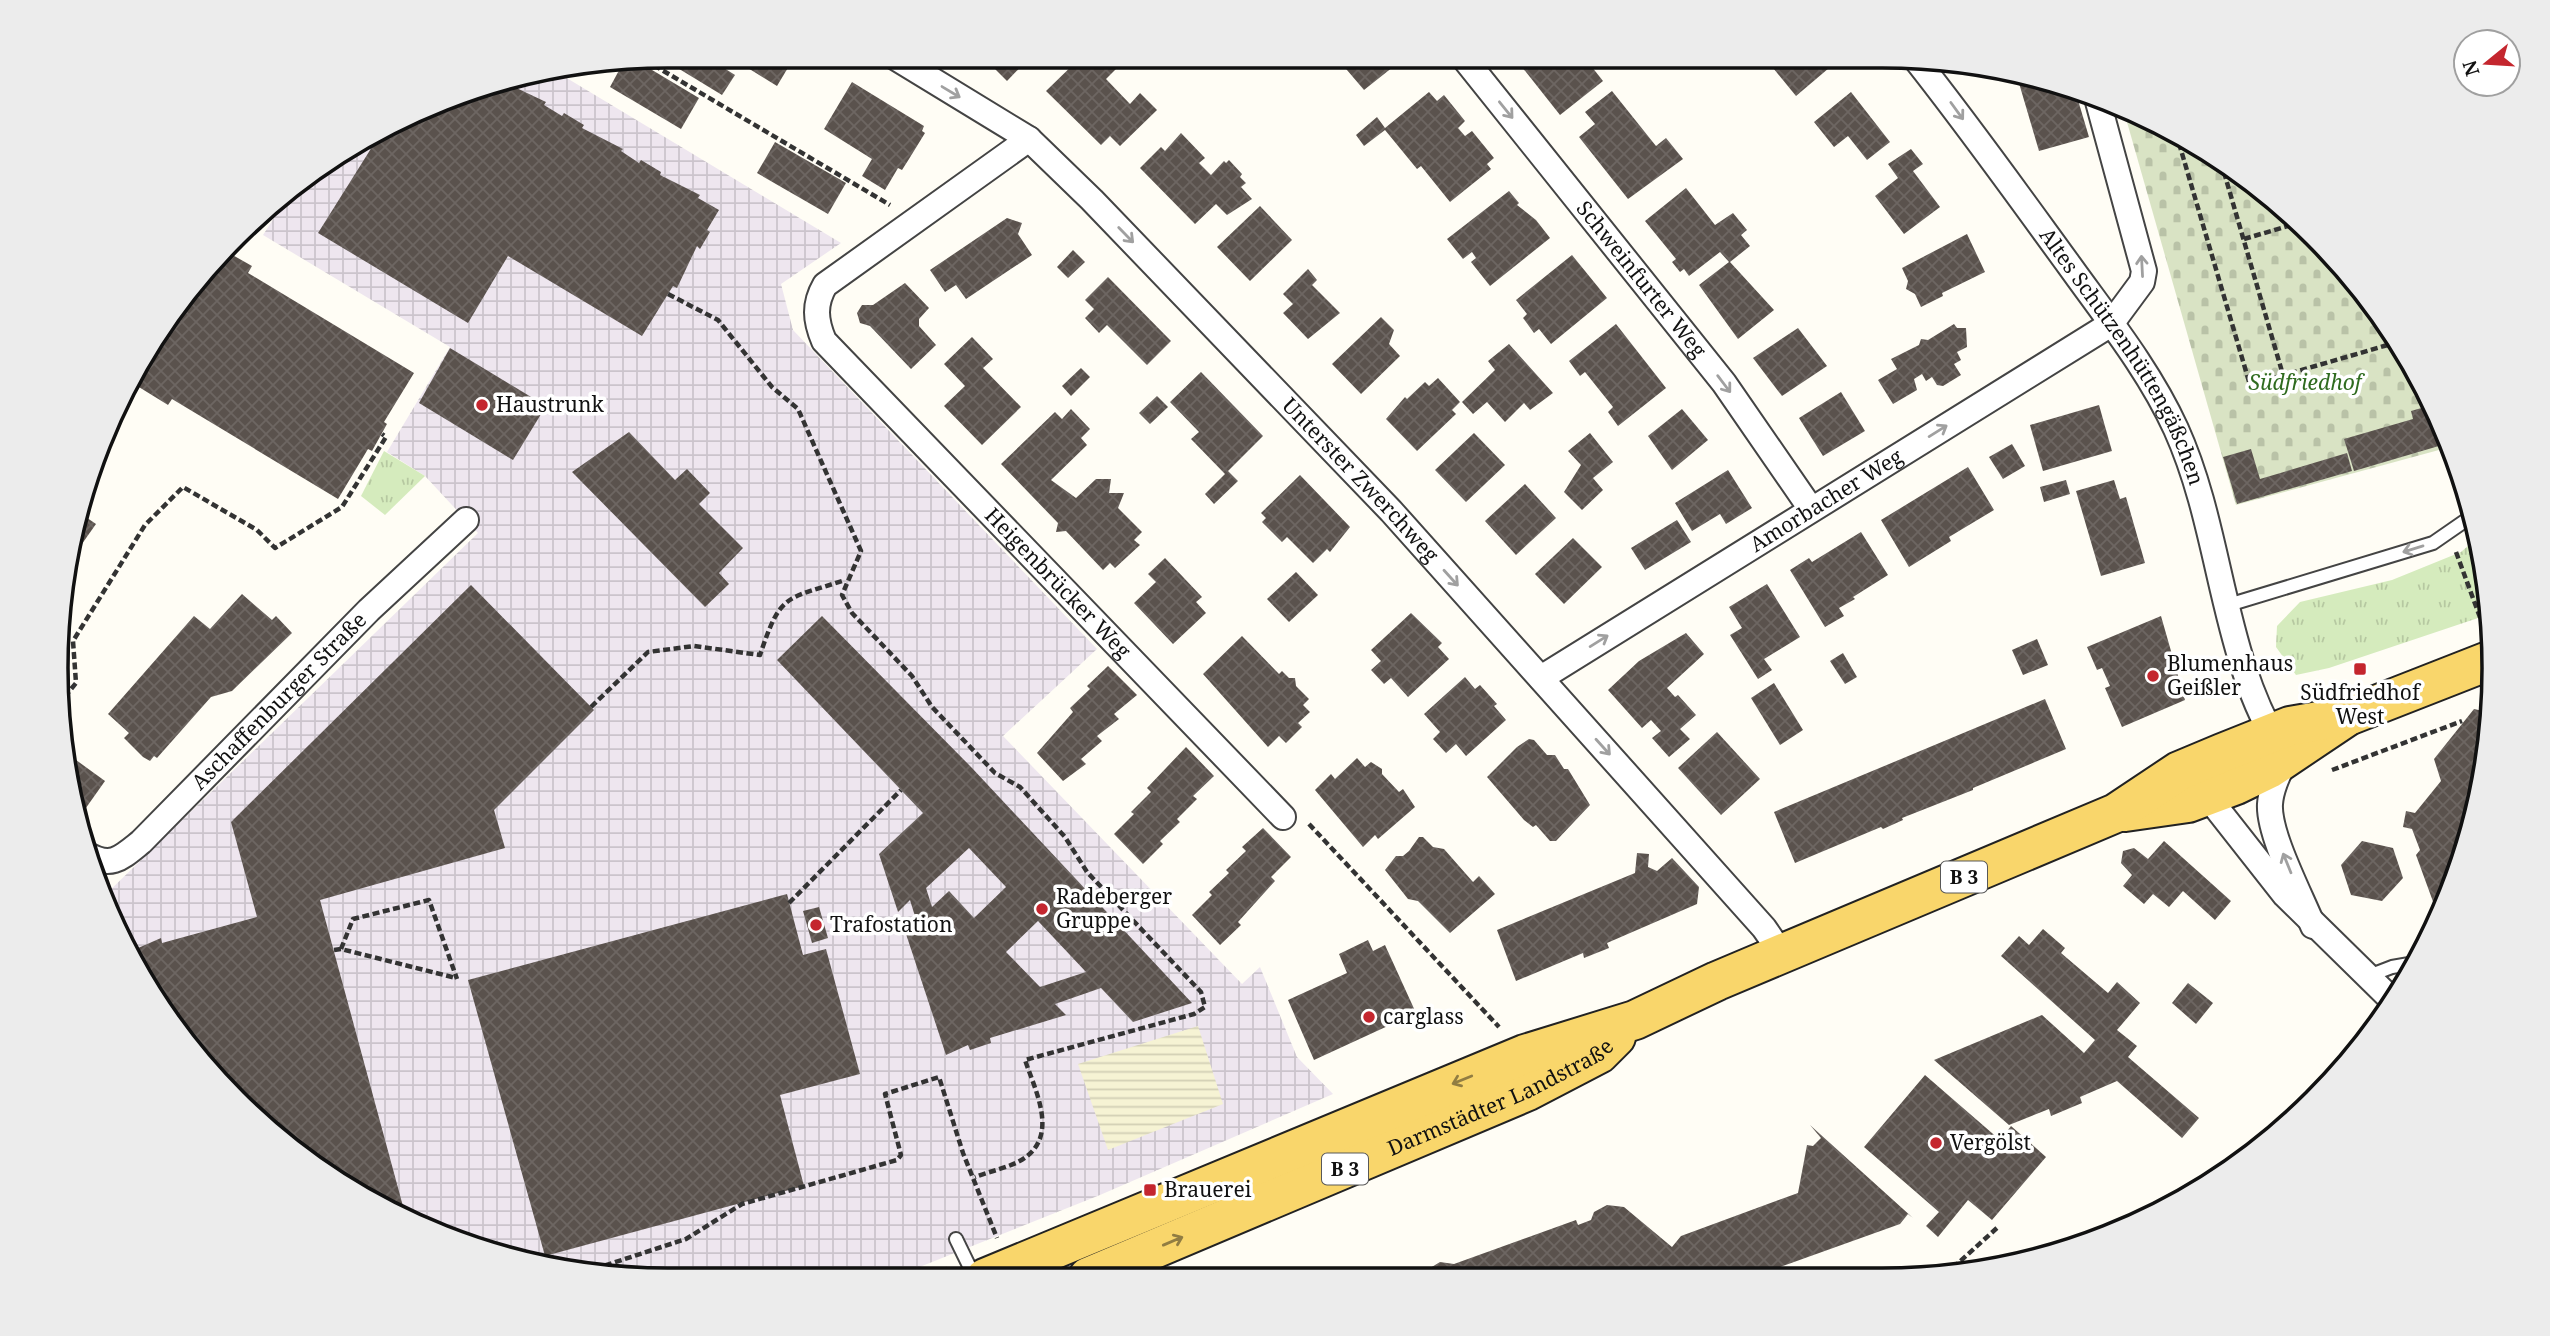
<svg xmlns="http://www.w3.org/2000/svg" width="2550" height="1336" font-family="'Noto Serif',serif">
<style>
.industrial{fill:url(#industrial-grid)}
.farmland{fill:url(#farmland-rules)}
.grass{fill:url(#grass-tufts)}
.cemetery{fill:url(#cemetery-stones)}
.building{fill:url(#building-cross-hatch);fill-rule:evenodd}
.lines{fill:none;stroke-linecap:round;stroke-linejoin:round}
.service-casing{stroke:#444;stroke-width:16}
.minor-casing{stroke:#444;stroke-width:28}
.primary-casing{stroke:#222;stroke-width:42}
.path{stroke:#333;stroke-width:4.5;stroke-dasharray:7 3.5;stroke-linecap:butt}
.service{stroke:#fff;stroke-width:12}
.minor{stroke:#fff;stroke-width:24}
.primary{stroke:#f9d66b;stroke-width:38}
.oneway{stroke:#a0a0a0}
.oneway2{stroke:#917d42}
.poi-dot{fill:#c4262e;stroke:#fff;stroke-width:2.5}
.labels{text-anchor:middle;stroke-width:7;stroke-linejoin:round;paint-order:stroke}
.shield{fill:#fff;stroke:#585858;stroke-width:2}
.shield-label{font-size:19px;font-weight:bold;fill:#111}
.street-label{font-size:21px;fill:#111;stroke:#fff}
.park-label{font-size:21px;font-style:italic;fill:#2f6b1f;stroke:#fff}
.poi-label{font-size:21px;fill:#111;stroke:#fff;text-anchor:start}
.rim{fill:none;stroke:#111;stroke-width:3.5}
</style>
<defs>
<pattern id="industrial-grid" width="8" height="8" patternUnits="userSpaceOnUse" patternTransform="scale(1.75)"><rect width="8" height="8" fill="#eee6ef"/><path d="M0 4h8M4 0v8" fill="none" stroke="#cbc4cc"/></pattern>
<pattern id="farmland-rules" width="6" height="5" patternUnits="userSpaceOnUse" patternTransform="scale(1.75)"><rect width="6" height="5" fill="#f6f3d4"/><path d="M0 2.5h6" fill="none" stroke="#d2cfb5"/></pattern>
<pattern id="grass-tufts" width="24" height="20" patternUnits="userSpaceOnUse" patternTransform="scale(1.75)"><rect width="24" height="20" fill="#d5ebbd"/><path d="M3 7l-1-3M5 7V3M7 7l1-3M15 17l-1-3M17 17v-4M19 17l1-3" fill="none" stroke="#b6c8a1"/></pattern>
<pattern id="cemetery-stones" width="16" height="16" patternUnits="userSpaceOnUse" patternTransform="scale(1.75)"><rect width="16" height="16" fill="#d9e3c4"/><path d="M2 7V4a2 2 0 0 1 4 0v3zM10 15v-3a2 2 0 0 1 4 0v3z" fill="#b9c2a7"/></pattern>
<pattern id="building-cross-hatch" width="8" height="8" patternUnits="userSpaceOnUse" patternTransform="scale(1.75)"><rect width="8" height="8" fill="#5a524d"/><path d="M0 0l8 8M0 8l8-8" fill="none" stroke="#6d6662"/></pattern>
</defs>
<rect width="100%" height="100%" fill="#fffdf5"/>
<!-- industrial -->
<polygon class="industrial" points="560,74 841,243 781,284 793,330 1097,649 1003,736 1242,984 1260,967 1297,1057 1333,1094 1100,1195 892,1278 628,1279 509,1259 397,1217 235,1100 119,938 103,897 478,533 425,476 387,452 450,347 263,235 297,182 471,89"/>
<!-- farmland -->
<polygon class="farmland" points="1198,1026 1223,1104 1108,1150 1078,1064"/>
<!-- grass -->
<g class="grass">
<polygon points="384,451 425,476 385,515 361,496"/>
<polygon points="2477,538 2489,589 2490,614 2329,668 2296,675 2276,647 2277,626 2300,602 2392,580 2461,552"/>
</g>
<!-- cemetery -->
<polygon class="cemetery" points="2123,108 2153,119 2255,183 2342,265 2412,362 2450,447 2236,505"/>
<!-- building -->
<g class="building">
<polygon points="683,56 705,56 735,75 722,95 676,67"/>
<polygon points="749,56 795,56 777,86 743,65"/>
<polygon points="982,56 1031,56 1007,81"/>
<polygon points="1082,56 1129,56 1106,79 1130,104 1140,93 1157,110 1120,146 1110,136 1101,145 1046,91"/>
<polygon points="1324,57 1401,57 1403,59 1364,90 1341,63 1337,66"/>
<polygon points="1514,57 1584,57 1603,81 1560,115"/>
<polygon points="1764,57 1820,57 1829,68 1796,96"/>
<polygon points="637,61 699,98 681,129 610,87 623,63"/>
<polygon points="2016,73 2041,77 2075,90 2089,137 2039,151"/>
<polygon points="852,82 924,126 922,131 925,133 909,159 902,170 898,168 885,190 862,176 872,159 824,129"/>
<polygon points="506,83 546,102 544,105 562,116 564,113 584,125 582,128 623,149 621,151 639,163 641,160 661,172 660,175 700,195 698,198 719,210 707,230 710,232 700,249 697,246 677,288 673,286 642,336 508,256 468,323 318,233 377,139 471,89"/>
<polygon points="1612,91 1656,146 1666,138 1683,159 1628,199 1579,137 1595,124 1585,112"/>
<polygon points="1429,92 1437,101 1444,95 1465,121 1458,128 1465,136 1472,131 1494,158 1487,164 1491,169 1450,202 1421,166 1417,169 1385,130 1364,146 1356,135 1377,117 1385,128"/>
<polygon points="1851,92 1890,142 1867,160 1848,136 1834,147 1814,122"/>
<polygon points="1181,133 1205,158 1199,163 1211,175 1224,161 1226,163 1229,160 1242,174 1240,177 1246,183 1241,187 1252,199 1227,215 1216,204 1195,224 1140,168 1161,147 1165,151"/>
<polygon points="775,142 846,183 828,214 757,173"/>
<polygon points="1911,149 1923,164 1913,171 1940,207 1904,234 1875,196 1898,178 1888,164"/>
<polygon points="1686,188 1715,225 1733,213 1747,230 1741,235 1750,246 1730,262 1774,310 1738,339 1699,285 1729,262 1720,252 1689,276 1684,269 1680,272 1672,262 1676,259 1645,221"/>
<polygon points="1509,191 1519,203 1517,205 1536,220 1550,238 1490,286 1471,262 1476,258 1472,252 1463,259 1447,239"/>
<polygon points="1260,206 1292,240 1250,281 1217,247"/>
<polygon points="1007,218 1022,223 1018,234 1032,255 966,299 956,285 945,292 930,270"/>
<polygon points="1967,234 1985,272 1942,293 1943,296 1921,307 1915,294 1906,289 1908,281 1902,268"/>
<polygon points="1073,250 1085,262 1068,278 1057,267"/>
<polygon points="229,253 252,266 248,273 414,373 384,422 387,424 372,451 368,449 338,499 172,399 168,405 134,384 159,328"/>
<polygon points="1572,255 1607,298 1551,344 1539,329 1534,333 1523,318 1527,314 1516,300"/>
<polygon points="1308,269 1317,280 1312,285 1340,313 1308,339 1283,313 1293,304 1283,294"/>
<polygon points="1108,277 1171,341 1147,365 1107,325 1099,333 1085,318 1094,309 1085,300"/>
<polygon points="905,283 929,308 919,319 919,326 936,345 911,369 870,326 860,323 857,313 862,305 873,305"/>
<polygon points="1381,317 1394,330 1389,344 1400,356 1361,394 1332,364"/>
<polygon points="1616,324 1666,388 1618,426 1608,412 1613,407 1585,372 1580,376 1569,361"/>
<polygon points="1954,324 1957,328 1966,328 1967,347 1957,352 1961,360 1954,364 1961,375 1943,386 1937,385 1932,377 1926,381 1922,374 1914,379 1917,390 1893,404 1878,380 1897,369 1891,359 1919,345 1921,339 1928,340"/>
<polygon points="1798,328 1827,366 1782,396 1753,358"/>
<polygon points="972,337 993,359 983,368 1021,407 982,445 944,406 965,386 944,364"/>
<polygon points="1509,344 1553,393 1530,410 1524,403 1505,422 1487,402 1473,414 1462,402 1495,370 1488,361"/>
<polygon points="450,348 546,406 513,460 419,403"/>
<polygon points="1081,368 1090,377 1071,396 1062,386"/>
<polygon points="1201,372 1263,436 1228,471 1238,481 1214,504 1205,494 1225,474 1191,439 1199,432 1170,402"/>
<polygon points="1438,378 1460,402 1452,410 1456,414 1417,451 1386,419 1405,397 1407,399 1425,382 1429,386"/>
<polygon points="1841,392 1865,431 1823,456 1799,418"/>
<polygon points="1157,396 1168,407 1150,424 1139,413"/>
<polygon points="2099,405 2112,451 2043,471 2030,425"/>
<polygon points="2432,405 2449,443 2354,471 2344,439 2413,419 2411,411"/>
<polygon points="1071,409 1090,429 1081,438 1087,445 1051,480 1076,498 1096,479 1111,479 1109,493 1124,493 1118,508 1142,532 1134,540 1140,545 1115,568 1110,563 1103,570 1066,531 1056,532 1058,523 1001,464 1055,412 1062,419"/>
<polygon points="1682,409 1708,440 1672,470 1648,436"/>
<polygon points="629,432 675,480 687,469 710,493 699,504 743,548 719,573 729,584 705,607 572,472"/>
<polygon points="1474,433 1505,465 1466,502 1435,470"/>
<polygon points="1590,433 1613,462 1593,478 1603,490 1582,510 1564,492 1581,465 1568,451"/>
<polygon points="2012,444 2025,466 2003,479 1989,457"/>
<polygon points="2251,449 2260,479 2347,453 2352,471 2237,504 2223,457"/>
<polygon points="1968,467 1994,510 1949,537 1951,541 1909,567 1881,520"/>
<polygon points="1728,470 1752,508 1726,524 1720,514 1692,531 1675,503"/>
<polygon points="1300,475 1350,527 1330,552 1327,549 1313,563 1287,537 1282,542 1262,522 1266,518 1261,513"/>
<polygon points="2066,480 2070,494 2044,502 2040,487"/>
<polygon points="2114,480 2120,499 2126,497 2145,563 2101,576 2076,491"/>
<polygon points="1525,484 1556,518 1516,555 1485,521"/>
<polygon points="77,511 96,524 72,558 75,525"/>
<polygon points="1677,520 1691,542 1645,570 1631,548"/>
<polygon points="1861,532 1888,575 1853,597 1855,599 1839,608 1844,616 1825,627 1790,570 1809,558 1812,562"/>
<polygon points="1573,538 1602,567 1564,604 1535,574"/>
<polygon points="1165,558 1202,597 1196,602 1206,613 1173,644 1134,603 1156,582 1148,574"/>
<polygon points="1296,572 1318,595 1289,622 1267,599"/>
<polygon points="1767,584 1800,637 1764,659 1772,670 1758,679 1730,635 1742,628 1729,607"/>
<polygon points="471,585 594,710 494,810 505,848 320,900 407,1221 397,1217 235,1100 129,952 161,938 162,943 257,917 231,822"/>
<polygon points="242,594 272,620 276,616 292,633 232,691 211,697 157,758 154,756 150,761 143,757 124,738 129,733 108,714 194,616 210,629"/>
<polygon points="1411,613 1442,643 1438,647 1449,659 1408,697 1391,678 1384,684 1371,670 1381,661 1371,650"/>
<path d="M 822,616 L 972,768 L 1192,1003 L 1133,1022 L 1101,988 L 1055,1004 L 1066,1015 L 990,1038 L 991,1043 L 970,1050 L 968,1045 L 946,1055 L 906,934 L 917,923 L 910,900 L 898,912 L 879,854 L 923,813 L 777,660 ZM 969,848 L 1006,887 L 974,918 L 949,891 L 932,907 L 926,888 ZM 1038,921 L 1086,972 L 1040,987 L 1006,952 Z"/>
<polygon points="2161,616 2185,700 2122,727 2105,688 2110,686 2102,668 2097,670 2087,647"/>
<polygon points="1686,633 1704,654 1667,688 1675,697 1678,695 1696,715 1680,729 1690,739 1669,757 1652,738 1661,731 1651,720 1642,728 1608,690 1639,661"/>
<polygon points="1242,636 1279,674 1282,671 1289,678 1295,678 1296,686 1309,699 1303,705 1310,712 1298,723 1302,727 1286,743 1279,736 1268,747 1203,674"/>
<polygon points="2037,639 2048,665 2023,675 2012,650"/>
<polygon points="1843,653 1857,677 1845,684 1830,661"/>
<polygon points="1108,666 1137,695 1114,714 1119,719 1097,736 1102,741 1081,759 1086,764 1063,781 1037,753 1073,712 1070,708 1090,689 1087,686"/>
<polygon points="1465,677 1475,689 1480,685 1497,704 1494,706 1506,720 1466,756 1456,744 1446,753 1433,739 1440,732 1424,714"/>
<polygon points="1774,683 1803,730 1780,745 1751,698"/>
<polygon points="2045,699 2066,749 1973,788 1973,790 1902,818 1903,820 1883,829 1881,827 1795,863 1774,812"/>
<polygon points="2474,709 2492,713 2473,827 2439,918 2416,855 2420,850 2412,829 2403,827 2406,811 2415,813 2441,781 2434,759"/>
<polygon points="1717,732 1760,779 1721,815 1678,768"/>
<polygon points="1529,739 1534,740 1547,755 1555,755 1564,769 1568,769 1590,805 1556,841 1550,841 1536,825 1533,827 1524,820 1487,777 1517,747"/>
<polygon points="1186,747 1214,776 1193,796 1197,799 1177,819 1180,822 1160,841 1163,844 1143,864 1114,834 1134,814 1131,812 1151,792 1147,788"/>
<polygon points="65,752 105,781 76,822"/>
<polygon points="1357,758 1365,767 1371,762 1382,769 1382,774 1399,792 1403,789 1415,807 1378,839 1375,835 1363,847 1315,790 1331,774 1335,779"/>
<polygon points="1263,828 1291,857 1271,877 1275,881 1238,922 1241,925 1220,945 1192,915 1212,895 1209,892 1229,873 1226,870 1246,851 1242,847"/>
<polygon points="1419,837 1423,837 1433,847 1444,849 1473,882 1479,876 1495,894 1450,933 1418,901 1408,899 1385,870 1396,856 1403,856 1409,851"/>
<polygon points="2164,841 2231,901 2215,920 2183,891 2169,907 2153,894 2144,904 2123,886 2132,875 2121,863 2123,851 2134,848 2148,859"/>
<polygon points="2362,841 2393,848 2403,878 2382,901 2351,895 2341,865"/>
<polygon points="1637,853 1649,854 1648,867 1657,871 1672,858 1699,887 1697,904 1607,943 1609,948 1584,958 1583,953 1516,981 1497,930 1635,873"/>
<polygon points="787,894 803,955 826,949 860,1074 780,1095 804,1186 545,1256 468,980"/>
<polygon points="819,907 828,938 812,943 803,911"/>
<polygon points="2043,929 2065,948 2061,953 2108,993 2117,982 2140,1003 2117,1030 2137,1046 2128,1057 2199,1118 2182,1138 2117,1081 2080,1097 2082,1103 2051,1116 2049,1109 2009,1125 1934,1060 2042,1015 2084,1053 2095,1040 2001,956 2019,936 2029,945"/>
<polygon points="1368,940 1373,951 1385,945 1416,1013 1314,1060 1288,1000 1347,973 1339,954"/>
<polygon points="2188,983 2213,1003 2196,1024 2172,1003"/>
<polygon points="1925,1075 2000,1140 2011,1126 2046,1157 1992,1220 1968,1200 1938,1237 1926,1226 1939,1212 1864,1147"/>
<polygon points="1810,1125 1913,1218 1908,1214 1900,1224 1758,1275 1417,1276 1440,1262 1454,1264 1576,1220 1578,1225 1591,1220 1594,1212 1607,1205 1624,1207 1672,1247 1681,1236 1798,1193 1807,1145 1813,1146 1821,1138"/>
</g>
<g class="lines">
<!-- service casing -->
<g class="service-casing">
<g id="service">
<polyline points="2225,606 2433,543 2472,516"/>
<polyline points="2366,977 2392,967 2415,963"/>
<polyline points="956,1239 975,1278"/>
</g>
</g>
<!-- minor casing -->
<g class="minor-casing">
<g id="minor">
<path id="s1" d="M 893,56 L 1029,139 L 1092,200 L 1391,511 L 1764,928 L 1782,954"/>
<path id="s2" d="M 1463,57 L 1724,383 L 1811,509"/>
<path id="s3" d="M 1914,57 C 1968,125 2018,195 2069,265 C 2107,318 2149,370 2176,429 C 2224,535 2220,659 2286,758 C 2279,773 2271,788 2270,804 C 2268,834 2301,896 2313,926"/>
<path id="s4" d="M 1029,139 L 825,285 C 814,304 815,320 824,341 L 1283,817"/>
<path id="s5" d="M 1541,678 L 2111,324 L 2142,282 L 2144,271 L 2097,98"/>
<polyline points="2200,787 2285,895 2391,999"/>
<path id="s6" d="M 88,855 C 112,868 121,858 141,842 L 369,610 L 466,520"/>
</g>
</g>
<!-- primary casing -->
<g class="primary-casing">
<g id="primary">
<polyline points="2125,812 2188,803 2236,785 2269,769 2348,716 2491,660"/>
<path id="s7" d="M 1088,1277 L 1528,1091 L 1599,1054 L 1616,1037"/>
<polyline points="985,1278 1525,1054 1635,1020 1717,981 2116,813 2179,771 2222,753 2290,726 2348,716"/>
</g>
</g>
<!-- path -->
<g class="path">
<polyline points="645,60 890,205"/>
<polyline points="2176,133 2250,385 2398,342"/>
<polyline points="2221,162 2283,375"/>
<polyline points="2244,239 2298,223"/>
<path d="M 668,294 L 718,320 L 772,387 L 798,409 L 861,551 L 842,595 L 852,613 L 912,676 L 932,707 L 995,773 L 1020,787 L 1065,837 L 1087,872 L 1201,992 L 1205,1007 L 1194,1014 L 1025,1060 C 1035,1090 1058,1133 1026,1157 C 1013,1167 990,1171 975,1177"/>
<polyline points="2456,552 2481,620"/>
<polyline points="58,705 76,683 73,641 145,525 183,487 257,530 275,548 342,507 386,437 382,434"/>
<path d="M 591,707 L 648,652 L 694,646 L 760,655 C 781,592 785,600 845,580"/>
<polyline points="2332,770 2462,721"/>
<polyline points="1309,824 1499,1027"/>
<polyline points="789,903 901,790"/>
<polyline points="341,949 353,919 429,900 457,979"/>
<polyline points="334,950 341,949 456,978"/>
<polyline points="585,1272 686,1239 742,1204 897,1160 901,1155 885,1094 939,1077 963,1153 997,1238"/>
<polyline points="1945,1275 1998,1227"/>
<polyline points="921,1278 947,1269"/>
</g>
<!-- service -->
<use href="#service" class="service"/>
<!-- minor -->
<use href="#minor" class="minor"/>
<!-- primary -->
<use href="#primary" class="primary"/>
</g>
<!-- one-way arrows -->
<defs><path id="oneway-shaft" d="M-6 0H5M1.5-3L5.5 0L1.5 3" fill="none" stroke-width="1.6" stroke-linecap="round" stroke-linejoin="round" transform="scale(1.75)"/></defs>
<g class="oneway">
<use href="#oneway-shaft" transform="translate(951 92) rotate(31)"/>
<use href="#oneway-shaft" transform="translate(1506 110) rotate(51)"/>
<use href="#oneway-shaft" transform="translate(1957 111) rotate(54)"/>
<use href="#oneway-shaft" transform="translate(1126 235) rotate(46)"/>
<use href="#oneway-shaft" transform="translate(2142 266) rotate(-93)"/>
<use href="#oneway-shaft" transform="translate(1724 384) rotate(53)"/>
<use href="#oneway-shaft" transform="translate(1938 431) rotate(-32)"/>
<use href="#oneway-shaft" transform="translate(2413 549) rotate(163)"/>
<use href="#oneway-shaft" transform="translate(1451 578) rotate(48)"/>
<use href="#oneway-shaft" transform="translate(1599 641) rotate(-32)"/>
<use href="#oneway-shaft" transform="translate(1603 747) rotate(48)"/>
<use href="#oneway-shaft" transform="translate(2287 863) rotate(-112)"/>
</g>
<g class="oneway2">
<use href="#oneway-shaft" transform="translate(1462 1080) rotate(158)"/>
<use href="#oneway-shaft" transform="translate(1173 1241) rotate(-23)"/>
</g>
<!-- markers -->
<g class="poi-dot">
<circle cx="482" cy="405" r="7"/>
<rect x="2353" y="662" width="14" height="14" rx="3.5"/>
<circle cx="2153" cy="676" r="7"/>
<circle cx="1042" cy="909" r="7"/>
<circle cx="816" cy="925" r="7"/>
<circle cx="1369" cy="1017" r="7"/>
<circle cx="1936" cy="1143" r="7"/>
<rect x="1143" y="1183" width="14" height="14" rx="3.5"/>
</g>
<g class="labels">
<!-- shield labels -->
<g class="shield">
<rect x="1941" y="861.5" width="46" height="31" rx="5"/>
<rect x="1322" y="1153.5" width="46" height="31" rx="5"/>
</g>
<g class="shield-label">
<text x="1964" y="884">B 3</text>
<text x="1345" y="1176">B 3</text>
</g>
<!-- street labels -->
<g class="street-label">
<text dy="7" stroke="none"><textPath href="#s2" startOffset="285">Schweinfurter Weg</textPath></text>
<text dy="7" stroke="none"><textPath href="#s3" startOffset="366">Altes Schützenhüttengäßchen</textPath></text>
<text dy="7" stroke="none"><textPath href="#s1" startOffset="635">Unterster Zwerchweg</textPath></text>
<text dy="7" stroke="none"><textPath href="#s5" startOffset="336">Amorbacher Weg</textPath></text>
<text dy="7" stroke="none"><textPath href="#s4" startOffset="646">Heigenbrücker Weg</textPath></text>
<text dy="7" stroke="none"><textPath href="#s6" startOffset="257">Aschaffenburger Straße</textPath></text>
<text dy="7" stroke="none"><textPath href="#s7" startOffset="450">Darmstädter Landstraße</textPath></text>
</g>
<!-- park labels -->
<g class="park-label">
<text x="2305" y="390">Südfriedhof</text>
</g>
<!-- poi labels -->
<g class="poi-label">
<text x="496" y="412">Haustrunk</text>
<text x="2167" y="671">Blumenhaus<tspan x="2167" dy="24">Geißler</tspan></text>
<text x="2360" y="700" text-anchor="middle">Südfriedhof<tspan x="2360" dy="24">West</tspan></text>
<text x="1056" y="904">Radeberger<tspan x="1056" dy="24">Gruppe</tspan></text>
<text x="830" y="932">Trafostation</text>
<text x="1383" y="1024">carglass</text>
<text x="1950" y="1150">Vergölst</text>
<text x="1164" y="1197">Brauerei</text>
</g>
</g>
<!-- crop -->
<path d="M0 0H2550V1336H0ZM668 68H1882A600 600 0 0 1 2482 668V668A600 600 0 0 1 1882 1268H668A600 600 0 0 1 68 668V668A600 600 0 0 1 668 68Z" fill="#ececec" fill-rule="evenodd"/>
<path class="rim" d="M668 68H1882A600 600 0 0 1 2482 668V668A600 600 0 0 1 1882 1268H668A600 600 0 0 1 68 668V668A600 600 0 0 1 668 68Z"/>
<!-- north arrow -->
<g transform="translate(2487 63) rotate(252)"><circle r="33" fill="#ffffff" stroke="#a0a0a0" stroke-width="2"/>
<path d="M0-5L12 26L0 18L-12 26Z" fill="#c4262e"/>
<text y="-10" font-size="19" font-weight="bold" text-anchor="middle" fill="#111111">N</text>
</g>
</svg>
